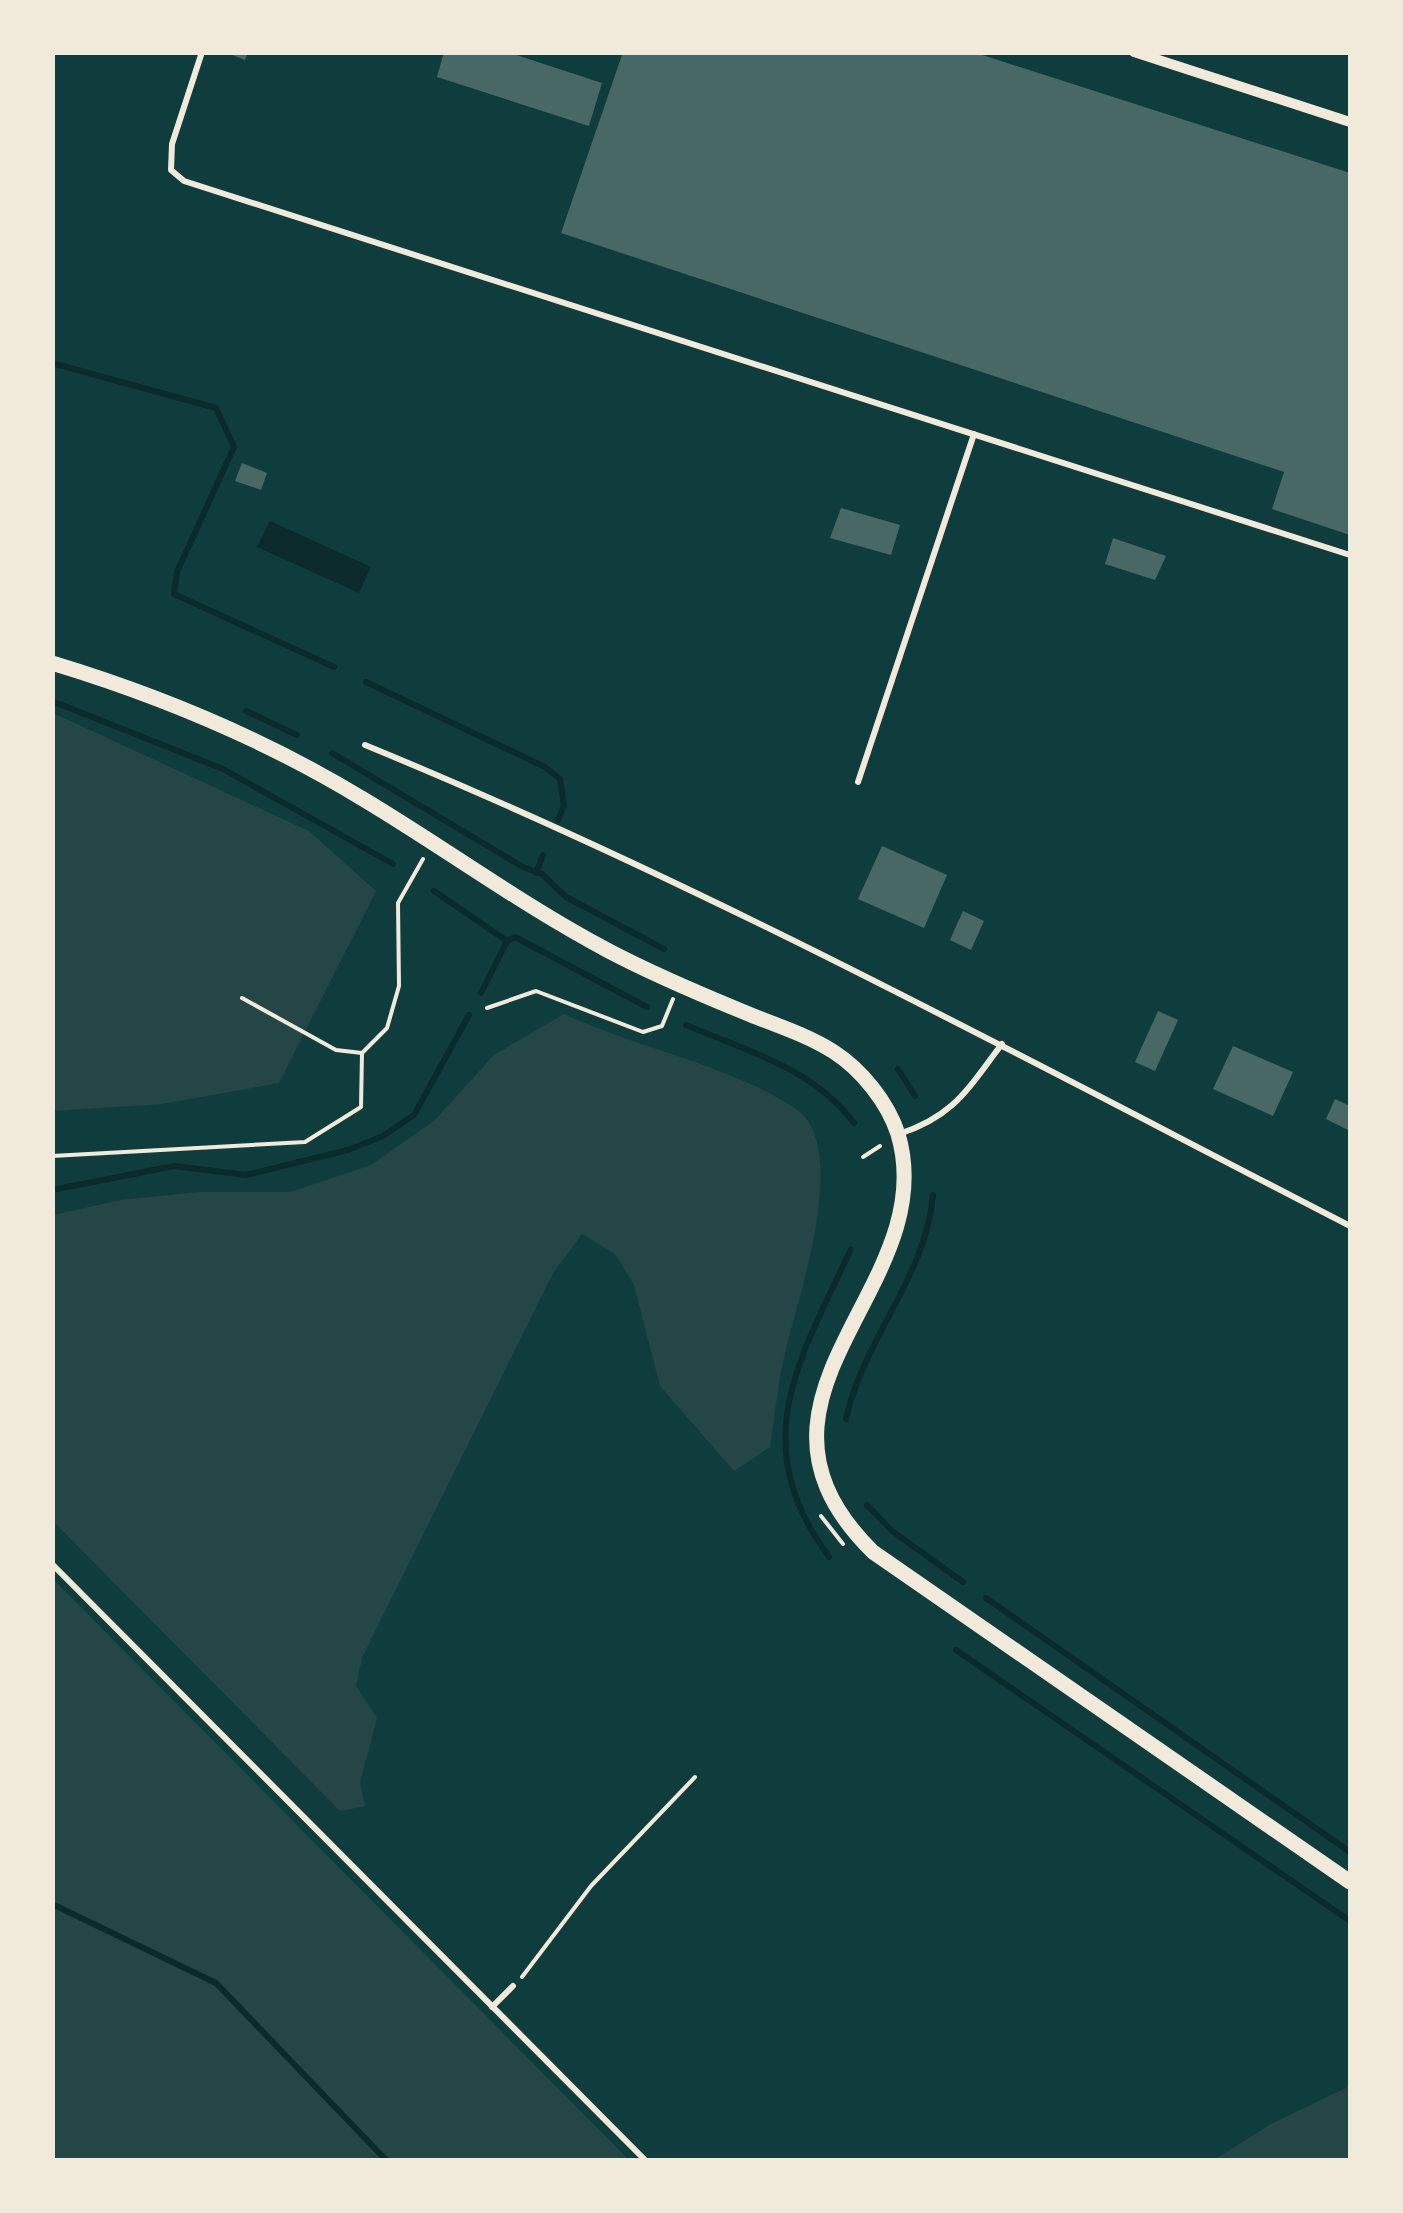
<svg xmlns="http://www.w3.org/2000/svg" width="1403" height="2213" font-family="'PT Sans Narrow',sans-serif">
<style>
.green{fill:#244646}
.water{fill:#0a2a2b}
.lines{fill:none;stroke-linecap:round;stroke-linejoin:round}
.stream{stroke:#0a2a2b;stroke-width:6}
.building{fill:#486865}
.path{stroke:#f1e9da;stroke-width:4}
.service{stroke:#f1e9da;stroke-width:6}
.minor{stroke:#f1e9da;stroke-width:10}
.tertiary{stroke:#f1e9da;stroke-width:15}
</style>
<rect width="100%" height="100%" fill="#0f3d3e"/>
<!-- green -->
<g class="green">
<polygon points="53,713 309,831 376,891 279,1083 162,1104 53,1111"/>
<path d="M 564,1014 C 637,1048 730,1065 796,1109 C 851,1146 798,1298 786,1349 C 778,1381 775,1415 770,1447 L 734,1471 L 660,1386 L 634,1285 L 615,1254 L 582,1234 L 553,1273 L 362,1658 L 356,1686 L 377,1718 L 360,1783 L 365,1806 L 340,1811 L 53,1521 L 53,1215 L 121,1200 L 199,1192 L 290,1192 L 371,1165 L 434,1121 L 494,1055 Z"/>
<polygon points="52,1579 53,1579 629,2160 53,2160"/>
<polygon points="1350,2086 1350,2160 1214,2160 1271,2124"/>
</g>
<!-- water -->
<polygon class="water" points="270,521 371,567 359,593 257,547"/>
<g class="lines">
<!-- stream -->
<g class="stream">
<polyline points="52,363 216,408 234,447 177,572 174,594 334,667"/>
<polyline points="366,682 545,767 560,779 564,806 558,820"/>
<polyline points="52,701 223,769 393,864"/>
<polyline points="246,711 297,735"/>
<polyline points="332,753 523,867 542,874 566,897 664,949"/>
<polyline points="536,873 543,855"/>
<polyline points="434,891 507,941 515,937 647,1007"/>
<polyline points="481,993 507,941"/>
<path d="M 686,1025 C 747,1051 813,1068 854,1123"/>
<polyline points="898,1069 915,1096"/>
<polyline points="52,1190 174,1166 246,1175 348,1150 383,1136 414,1115 469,1015"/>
<path d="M 846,1419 C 863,1340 926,1277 933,1195"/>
<polyline points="867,1505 892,1531 963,1582"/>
<path d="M 829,1557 C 745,1442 799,1361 851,1249"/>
<polyline points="986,1598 1350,1852"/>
<polyline points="956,1650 1350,1921"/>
<polyline points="52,1904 216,1983 386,2160"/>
</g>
</g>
<!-- building -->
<g class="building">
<polygon points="225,52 248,52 245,60"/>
<polygon points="444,52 507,52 602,83 589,126 437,77"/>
<polygon points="623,52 973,52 1350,173 1350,535 1272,509 1284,472 561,233"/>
<polygon points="242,463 267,473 261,490 235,481"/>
<polygon points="841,508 900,525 891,555 830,538"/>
<polygon points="1113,538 1166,556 1155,580 1105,564"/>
<polygon points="882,846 947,875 924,928 858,899"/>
<polygon points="963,911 984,921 971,950 950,940"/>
<polygon points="1158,1011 1178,1020 1155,1071 1135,1062"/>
<polygon points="1233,1046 1293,1072 1273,1116 1213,1089"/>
<polygon points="1335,1099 1350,1106 1350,1131 1326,1119"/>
</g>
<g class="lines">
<!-- path -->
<g class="path">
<polyline points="242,998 336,1050 362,1053 387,1028 399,986 398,903 423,859"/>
<polyline points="487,1008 536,991 643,1032 662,1026 673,999"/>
<polyline points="52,1156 305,1142 361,1107 362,1053"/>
<polyline points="863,1157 880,1146"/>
<polyline points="821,1516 843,1544"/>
<polyline points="522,1977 591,1886 695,1777"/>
</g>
<!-- service -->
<g class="service">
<polyline points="202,52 172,144 171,170 184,181 1350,555"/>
<path d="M 365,745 C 704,884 1025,1059 1350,1226"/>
<polyline points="858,782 974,434"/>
<path d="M 899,1134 C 955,1116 968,1088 1002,1044"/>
<polyline points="52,1564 645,2160"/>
<polyline points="492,2007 513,1986"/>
</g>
<!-- minor -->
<polyline class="minor" points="1134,52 1350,122"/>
<!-- tertiary -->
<path class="tertiary" d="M 52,663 C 161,696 266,740 363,799 C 445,848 522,905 607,950 C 654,975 702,995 751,1015 C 779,1026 809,1036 834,1052 C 862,1070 888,1103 898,1134 C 944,1289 715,1396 873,1552 L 1350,1882"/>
</g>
<!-- border -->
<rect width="1403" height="2213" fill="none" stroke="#f1e9da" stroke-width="110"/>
</svg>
